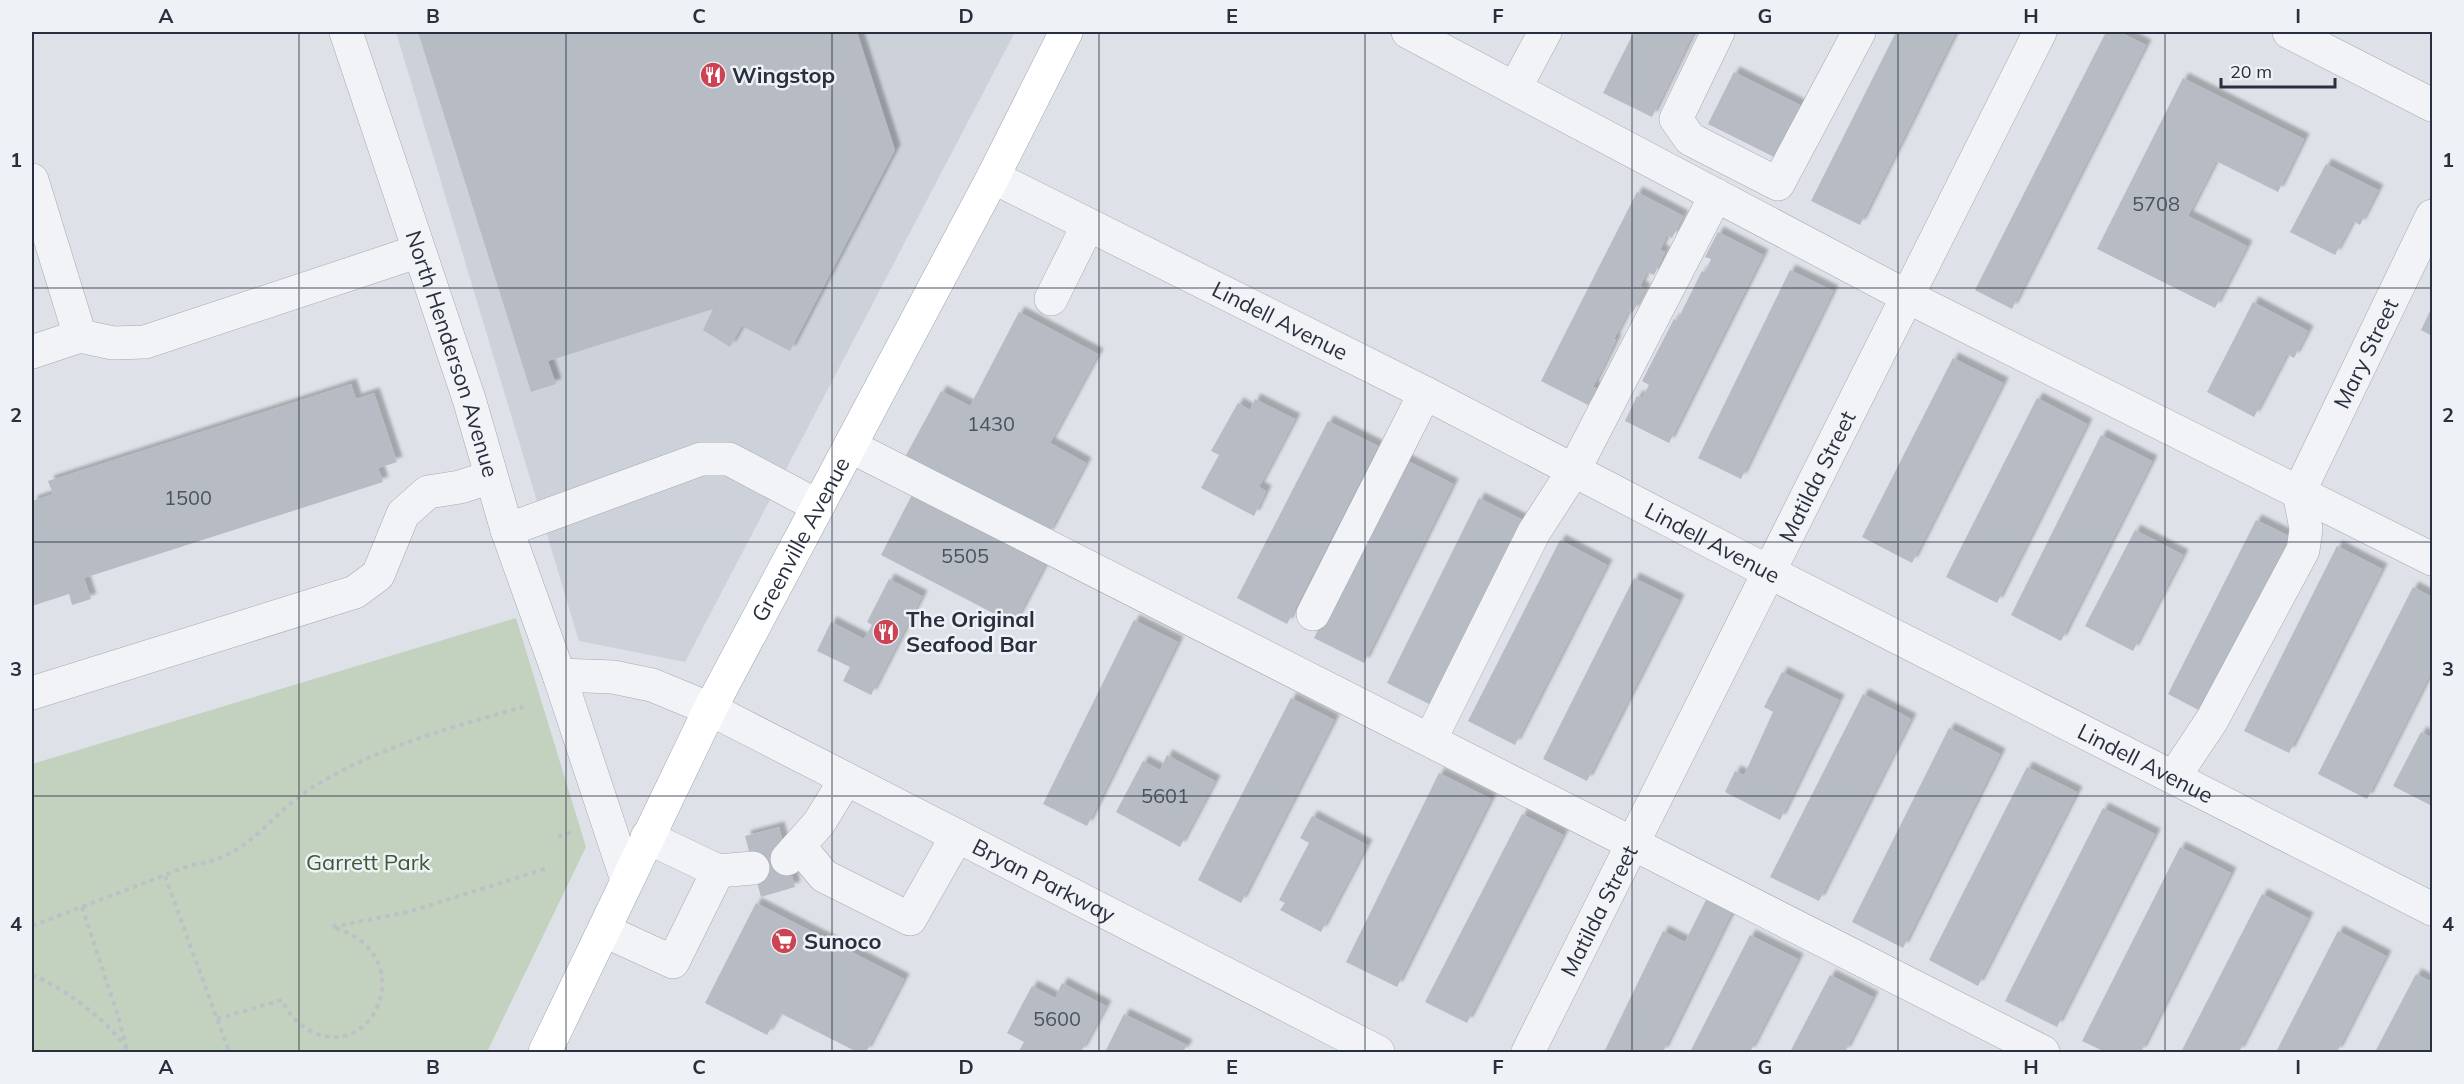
<svg xmlns="http://www.w3.org/2000/svg" width="2464" height="1084" font-family="Mulish,sans-serif">
<style>
.built{fill:#ccd1da}
.green{fill:#c3d2bf}
.building{fill:#b6bbc4;filter:url(#shadow)}
.lines{fill:none;stroke-linecap:round;stroke-linejoin:round}
.minor-casing{stroke:#a4a9b2;stroke-width:34}
.major-casing{stroke:#9ea5b3;stroke-width:34}
.path{stroke:#bdc0c6;stroke-width:4;stroke-dasharray:4.5 4.5;stroke-linecap:butt}
.minor{stroke:#f1f3f6;stroke-width:33}
.major{stroke:#fff;stroke-width:33}
.grid{fill:none;stroke:#282f3e;stroke-width:1.5;stroke-opacity:0.55}
.labels{text-anchor:middle;stroke-width:5;stroke-linejoin:round;paint-order:stroke}
.number-label{font-size:20px;fill:#4c5260}
.poi-label{font-size:22px;font-weight:bold;fill:#282f3e;stroke:#eef1f5;text-anchor:start}
.street-label{font-size:22px;fill:#282f3e;stroke:#eef1f5}
.park-label{font-size:22px;fill:#3b5a35;stroke:#eef1f5}
.neatline{fill:none;stroke:#282f3e;stroke-width:2}
.grid-label{font-size:20px;text-anchor:middle;font-weight:bold;fill:#282f3e}
</style>
<defs>
<filter id="shadow"><feDropShadow dx="5.5" dy="-5.5" stdDeviation="1.5" flood-color="#0004"/></filter>
</defs>
<rect width="100%" height="100%" fill="#dee2e8"/>
<!-- built -->
<polygon class="built" points="396,32 1015,32 685,662 579,641"/>
<!-- green -->
<polygon class="green" points="516,618 586,847 487,1052 32,1052 32,764"/>
<!-- building -->
<g class="building">
<polygon points="418,32 857,32 895,150 790,351 742,326 730,347 703,330 713,309 548,361 556,384 531,392"/>
<polygon points="1634,32 1694,32 1652,117 1603,93"/>
<polygon points="1896,32 1956,32 1860,225 1811,201"/>
<polygon points="2106,32 2120,32 2146,45 2012,309 1975,290"/>
<polygon points="1734,72 1800,105 1774,157 1708,124"/>
<polygon points="2183,78 2304,139 2278,192 2216,161 2188,216 2247,246 2215,308 2097,249"/>
<polygon points="2326,164 2378,190 2360,225 2353,221 2335,255 2290,232"/>
<polygon points="1637,192 1683,216 1672,238 1667,235 1660,250 1665,252 1654,275 1647,272 1640,286 1645,289 1633,312 1629,310 1614,339 1616,340 1593,387 1597,389 1588,405 1541,381"/>
<polygon points="1718,232 1763,255 1669,443 1625,421 1637,396 1642,398 1649,385 1642,381 1674,319 1677,321 1702,271 1705,273 1711,259 1705,257"/>
<polygon points="1790,270 1833,291 1741,479 1698,458"/>
<polygon points="2253,302 2308,331 2294,358 2287,354 2254,417 2207,392"/>
<polygon points="2432,307 2432,336 2421,330"/>
<polygon points="1019,312 1098,354 1050,443 1086,463 1048,535 904,459 941,391 970,406"/>
<polygon points="1953,358 2003,383 1912,563 1862,537"/>
<polygon points="351,384 356,399 374,393 397,462 378,468 383,482 84,578 91,599 72,605 69,594 32,606 32,501 53,494 48,481"/>
<polygon points="2037,398 2087,424 1997,603 1946,577"/>
<polygon points="1255,399 1295,419 1259,487 1266,491 1254,516 1201,488 1219,455 1211,451 1238,403 1250,410"/>
<polygon points="1328,421 1378,446 1287,624 1237,598"/>
<polygon points="2101,435 2152,461 2061,641 2011,615"/>
<polygon points="1404,459 1453,484 1364,663 1314,638"/>
<polygon points="916,487 1049,557 1014,624 881,555"/>
<polygon points="1479,498 1529,523 1437,708 1387,683"/>
<polygon points="2256,520 2299,541 2210,716 2168,694"/>
<polygon points="2135,530 2183,555 2133,651 2085,626"/>
<polygon points="1560,540 1607,565 1515,745 1468,721"/>
<polygon points="2337,546 2382,569 2289,753 2244,731"/>
<polygon points="1634,578 1679,600 1587,781 1543,759"/>
<polygon points="889,579 922,596 871,695 843,681 850,667 817,651 831,622 864,639 872,625 867,622"/>
<polygon points="2413,587 2432,597 2432,670 2367,799 2318,774"/>
<polygon points="1134,620 1178,642 1087,826 1043,804"/>
<polygon points="1782,672 1839,700 1780,820 1725,792 1735,771 1744,775 1746,771 1773,712 1764,707"/>
<polygon points="1863,694 1911,719 1819,901 1770,877"/>
<polygon points="1291,698 1334,720 1241,903 1198,880"/>
<polygon points="1949,728 2000,754 1903,948 1852,922"/>
<polygon points="2421,732 2432,738 2432,806 2393,786"/>
<polygon points="1167,755 1215,781 1180,847 1116,812 1143,761 1160,770"/>
<polygon points="2027,767 2077,792 1978,986 1929,960"/>
<polygon points="1439,773 1491,799 1397,987 1346,962"/>
<polygon points="2103,808 2155,834 2057,1027 2005,1001"/>
<polygon points="1522,814 1563,835 1467,1023 1425,1002"/>
<polygon points="1312,816 1367,845 1321,932 1280,910 1285,903 1279,900 1309,843 1300,838"/>
<polygon points="779,827 795,887 761,897 745,836"/>
<polygon points="2180,847 2231,873 2141,1052 2105,1052 2082,1041"/>
<polygon points="2262,894 2308,918 2239,1052 2181,1052"/>
<polygon points="1706,900 1732,912 1663,1052 1604,1052 1663,931 1685,942"/>
<polygon points="756,903 904,979 866,1052 857,1052 780,1013 767,1035 705,1003"/>
<polygon points="2338,931 2386,956 2337,1052 2276,1052"/>
<polygon points="1750,935 1798,959 1750,1052 1690,1052"/>
<polygon points="2416,974 2432,982 2432,1049 2431,1052 2375,1052"/>
<polygon points="1830,975 1873,997 1845,1052 1790,1052"/>
<polygon points="1062,983 1106,1006 1081,1052 1023,1052 1019,1051 1024,1042 1007,1033 1032,986 1055,998"/>
<polygon points="1124,1014 1187,1045 1183,1052 1105,1052"/>
</g>
<g class="lines">
<!-- minor casing -->
<g class="minor-casing">
<g id="minor">
<path id="s1" d="M 346,32 L 469,399 L 507,530 L 559,675 L 627,880"/>
<polyline points="1408,32 1908,297 2432,559"/>
<polyline points="1718,32 1676,119 1690,139 1778,184 1859,32"/>
<polyline points="2289,32 2432,105"/>
<polyline points="1515,88 1545,32"/>
<path id="s2" d="M 993,177 L 1425,393 L 1769,572 L 2432,909"/>
<polyline points="32,180 80,336"/>
<polyline points="1051,299 1088,225"/>
<polyline points="32,352 80,336 113,343 145,342 419,251"/>
<polyline points="850,446 2043,1052"/>
<polyline points="507,530 701,459 729,459 818,506"/>
<polyline points="1313,614 1425,393"/>
<path id="s3" d="M 559,675 L 613,677 L 652,685 L 710,709 L 1378,1052"/>
<polyline points="32,693 355,592 378,575 403,514 428,492 460,487 491,477"/>
<polyline points="1430,740 1534,532 1574,470 1716,195"/>
<path id="s4" d="M 2174,777 L 2212,720 L 2303,550 L 2306,529 L 2299,492 L 2432,216"/>
<polyline points="647,837 718,871 753,868"/>
<polyline points="799,846 824,876 910,919 957,836"/>
<polyline points="787,859 819,823 846,779"/>
<polyline points="605,931 673,962 718,871"/>
<path id="s5" d="M 1528,1052 L 2040,32"/>
</g>
</g>
<!-- major casing -->
<g class="major-casing">
<g id="major">
<path id="s6" d="M 545,1052 L 710,709 L 993,177 L 1066,32"/>
</g>
</g>
<!-- path -->
<g class="path">
<polyline points="558,837 574,831"/>
<polyline points="165,876 229,1052"/>
<polyline points="82,907 118,1016 127,1049"/>
<path d="M 32,926 L 191,865 C 238,859 256,834 289,805 C 305,790 328,778 347,768 C 403,740 463,724 523,707"/>
<path d="M 32,975 C 64,987 111,1023 129,1052"/>
<path d="M 217,1019 L 282,1000 C 289,1015 298,1025 313,1032 C 376,1062 422,952 332,927 L 408,912 L 548,868"/>
</g>
<!-- minor -->
<use href="#minor" class="minor"/>
<!-- major -->
<use href="#major" class="major"/>
</g>
<!-- grid -->
<path class="grid" d="M 299,32 L 299,1052M 566,32 L 566,1052M 832,32 L 832,1052M 1099,32 L 1099,1052M 1365,32 L 1365,1052M 1632,32 L 1632,1052M 1898,32 L 1898,1052M 2165,32 L 2165,1052M 32,288 L 2432,288M 32,542 L 2432,542M 32,796 L 2432,796"/>
<!-- icons -->
<defs>
<g id="restaurant-disc" transform="scale(1.35)"><circle r="9.5" fill="#cc4453" stroke="#eef1f5"/><path d="M-5-6h1v4h1v-4h1v4h1v-4h1v5L-1.5 .5V6h-2V.5L-5-1ZM5-6V6H3V1.5H1.5Q1.5-4 5-6Z" fill="#fff"/></g>
<g id="supermarket-disc" transform="scale(1.35)"><circle r="9.5" fill="#cc4453" stroke="#eef1f5"/><path d="M-6-5.5h2.5l.6 2H6L4.5 2H-2.5L-4.4-4H-6ZM-1.5 3.2a1.3 1.3 0 1 0 .1 0ZM3 3.2a1.3 1.3 0 1 0 .1 0Z" fill="#fff"/></g>
</defs>
<g fill-rule="evenodd">
<use href="#restaurant-disc" x="713" y="75"/>
<use href="#restaurant-disc" x="886" y="632"/>
<use href="#supermarket-disc" x="784" y="941"/>
</g>
<g class="labels">
<!-- number labels -->
<g class="number-label">
<text x="2156" y="211">5708</text>
<text x="991" y="431">1430</text>
<text x="188" y="505">1500</text>
<text x="965" y="563">5505</text>
<text x="1165" y="803">5601</text>
<text x="1057" y="1026">5600</text>
</g>
<!-- poi labels -->
<g class="poi-label">
<text x="732" y="83">Wingstop</text>
<text x="906" y="627">The Original<tspan x="906" dy="25">Seafood Bar</tspan></text>
<text x="804" y="949">Sunoco</text>
</g>
<!-- street labels -->
<g class="street-label">
<text dy="8" stroke="none"><textPath href="#s2" startOffset="321">Lindell Avenue</textPath></text>
<text dy="8" stroke="none"><textPath href="#s1" startOffset="339">North Henderson Avenue</textPath></text>
<text dy="8" stroke="none"><textPath href="#s4" startOffset="474">Mary Street</textPath></text>
<text dy="8" stroke="none"><textPath href="#s5" startOffset="644">Matilda Street</textPath></text>
<text dy="8" stroke="none"><textPath href="#s6" startOffset="573">Greenville Avenue</textPath></text>
<text dy="8" stroke="none"><textPath href="#s2" startOffset="807">Lindell Avenue</textPath></text>
<text dy="8" stroke="none"><textPath href="#s2" startOffset="1293">Lindell Avenue</textPath></text>
<text dy="8" stroke="none"><textPath href="#s3" startOffset="532">Bryan Parkway</textPath></text>
<text dy="8" stroke="none"><textPath href="#s5" startOffset="158">Matilda Street</textPath></text>
</g>
<!-- park labels -->
<g class="park-label">
<text x="368" y="870">Garrett Park</text>
</g>
</g>
<!-- border -->
<rect width="2464" height="1084" fill="none" stroke="#eef1f5" stroke-width="66"/>
<!-- scale -->
<path d="M2221 78v9h114v-9" fill="none" stroke="#282f3e" stroke-width="3"/>
<text x="2230" y="78" font-size="18" fill="#282f3e" stroke="#eef1f5" stroke-width="4.5" paint-order="stroke">20 m</text>
<rect x="33" y="33" width="2398" height="1018" class="neatline"/>
<g class="grid-label">
<text x="166" y="23">A</text>
<text x="433" y="23">B</text>
<text x="699" y="23">C</text>
<text x="966" y="23">D</text>
<text x="1232" y="23">E</text>
<text x="1498" y="23">F</text>
<text x="1765" y="23">G</text>
<text x="2031" y="23">H</text>
<text x="2298" y="23">I</text>
<text x="16" y="167">1</text>
<text x="2448" y="167">1</text>
<text x="16" y="422">2</text>
<text x="2448" y="422">2</text>
<text x="16" y="676">3</text>
<text x="2448" y="676">3</text>
<text x="16" y="931">4</text>
<text x="2448" y="931">4</text>
<text x="166" y="1074">A</text>
<text x="433" y="1074">B</text>
<text x="699" y="1074">C</text>
<text x="966" y="1074">D</text>
<text x="1232" y="1074">E</text>
<text x="1498" y="1074">F</text>
<text x="1765" y="1074">G</text>
<text x="2031" y="1074">H</text>
<text x="2298" y="1074">I</text>
</g>
</svg>
